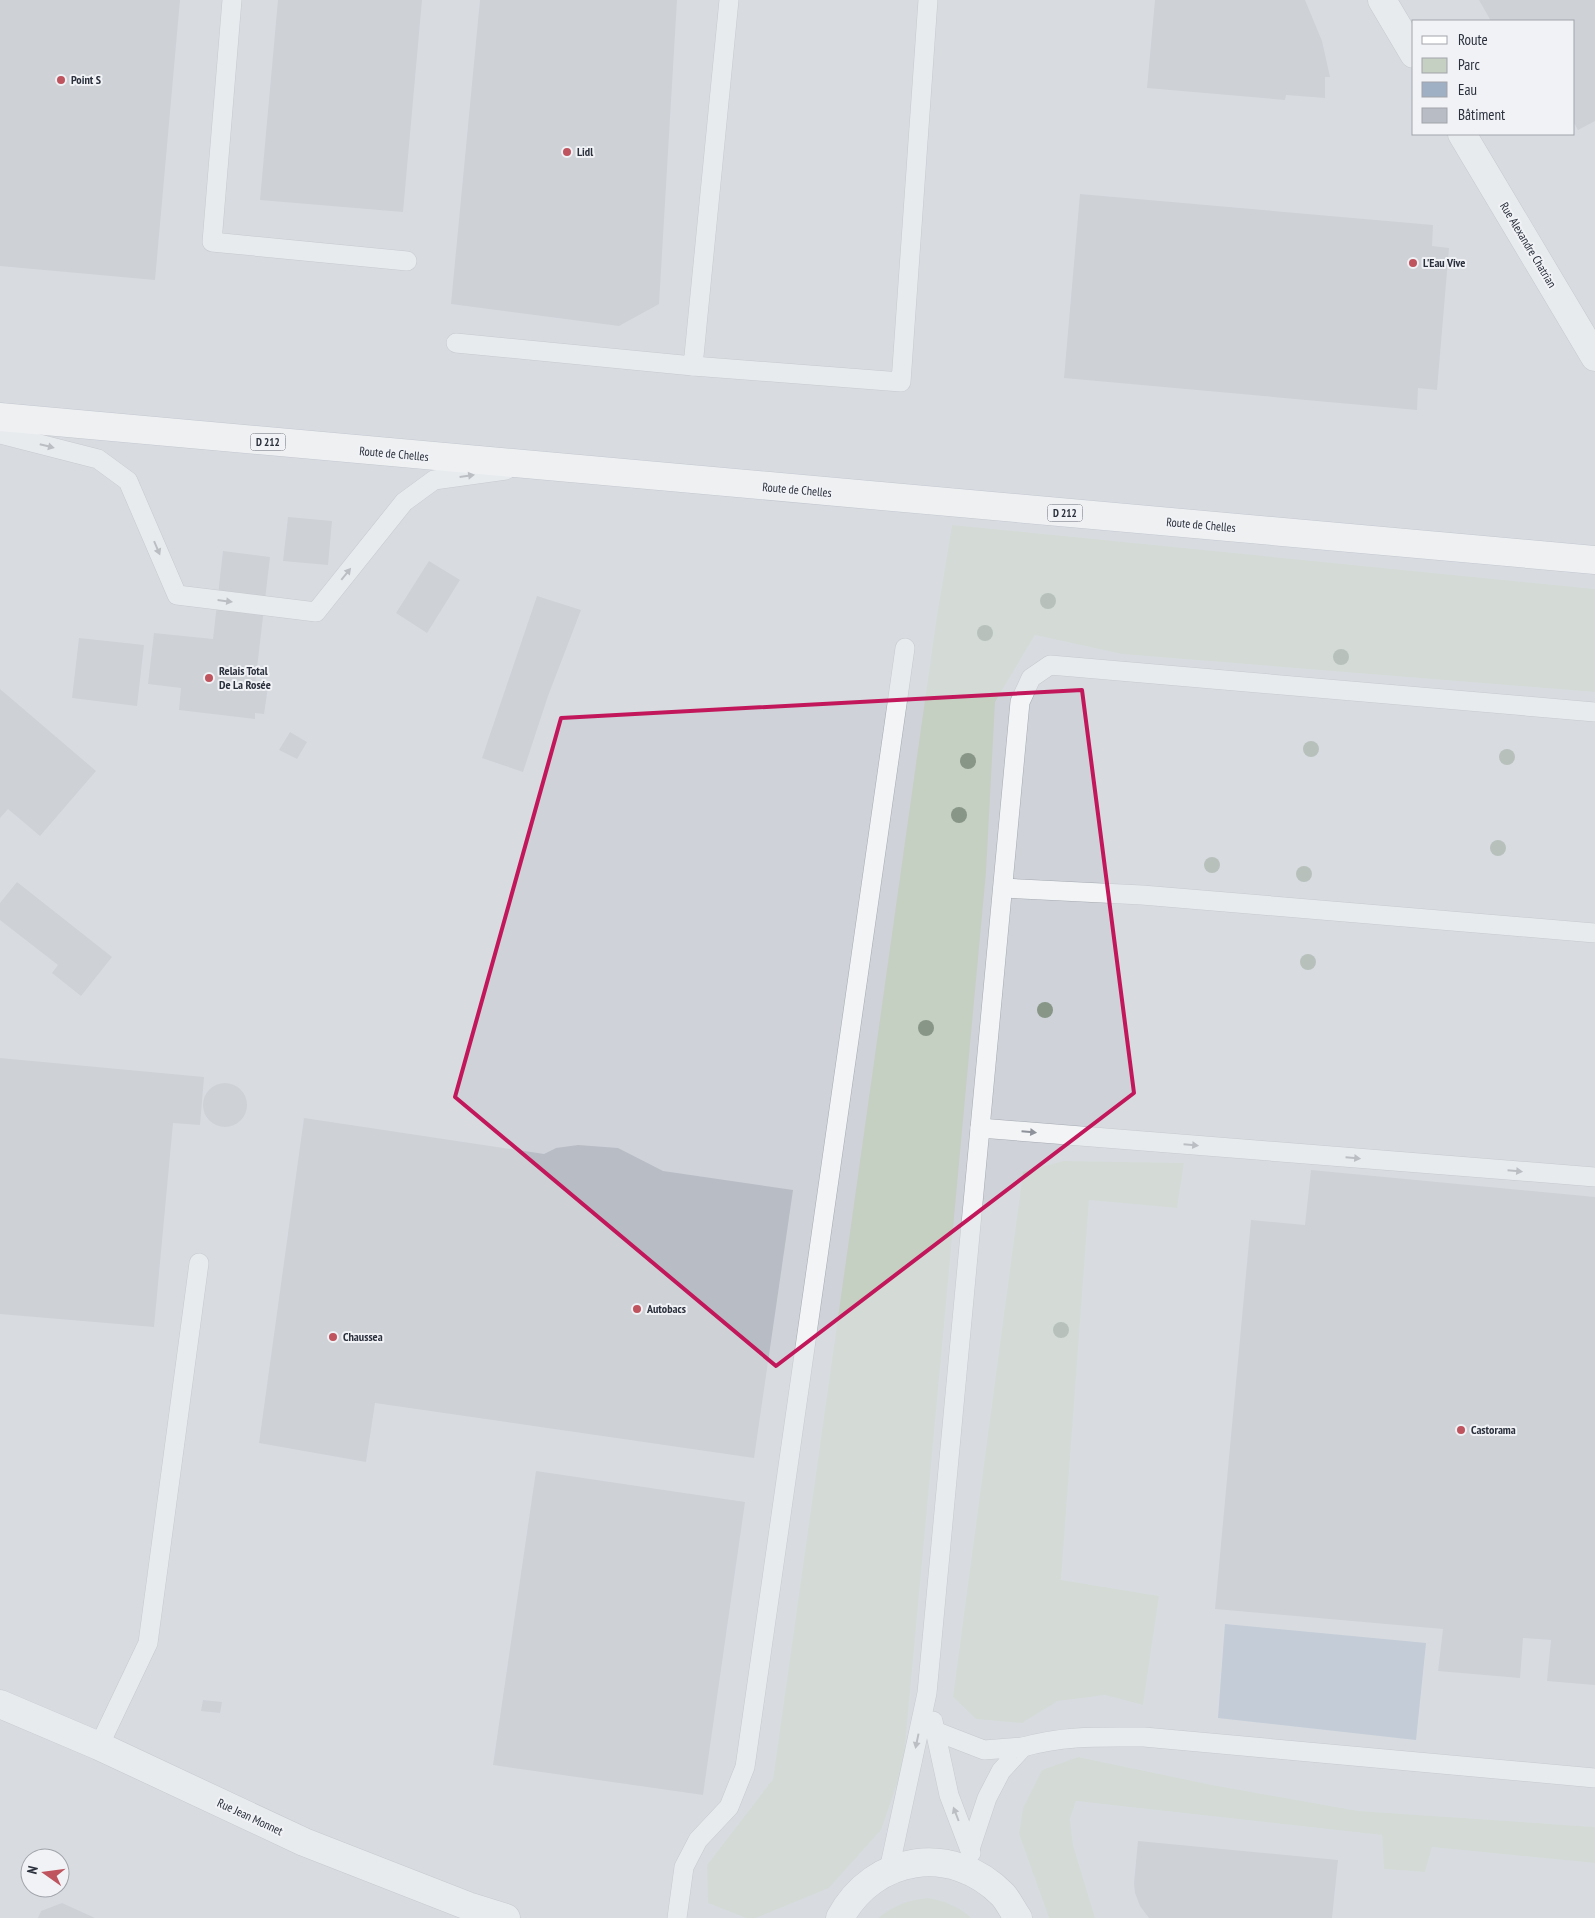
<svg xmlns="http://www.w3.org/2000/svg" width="1595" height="1918" font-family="'PT Sans Narrow',sans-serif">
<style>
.built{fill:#cfd2d9;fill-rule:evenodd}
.green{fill:#c5d0c2}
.water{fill:#9fafc4}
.building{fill:#b8bcc4}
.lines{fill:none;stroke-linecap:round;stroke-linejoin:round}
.lane-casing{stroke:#a6aab1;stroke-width:20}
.street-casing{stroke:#a6aab1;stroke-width:29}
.primary-casing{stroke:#a1a7b2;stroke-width:29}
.lane{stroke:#f2f4f6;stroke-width:19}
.street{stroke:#f2f4f6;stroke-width:28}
.primary{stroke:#fff;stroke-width:28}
.tree{fill:#879687}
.oneway{fill:#8e929a}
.marked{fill:none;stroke:#c2185b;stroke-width:4;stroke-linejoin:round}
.poi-dot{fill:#bf535e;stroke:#f0f2f5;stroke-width:2}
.labels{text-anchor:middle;stroke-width:4;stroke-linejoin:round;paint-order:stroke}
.shield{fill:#f0f2f5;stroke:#666a74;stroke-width:1}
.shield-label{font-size:11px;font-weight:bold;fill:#2b303d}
.poi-label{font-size:12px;font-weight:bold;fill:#2b303d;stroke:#f0f2f5;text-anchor:start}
.street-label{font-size:12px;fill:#2b303d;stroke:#f0f2f5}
</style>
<rect width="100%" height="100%" fill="#e0e3e7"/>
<!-- built -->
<path class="built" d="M 0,0 L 1595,0 L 1595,1918 L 0,1918 ZM 1414,21 L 1574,21 L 1574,134 L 1414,134 ZM 30,1858 L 60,1858 L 60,1888 L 30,1888 Z"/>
<!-- green -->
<g class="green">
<polygon points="952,525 1595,589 1595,692 1122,654 1035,635 995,702 986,872 903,1767 881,1830 829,1888 756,1918 746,1918 708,1903 707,1865 773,1779 936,622"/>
<polygon points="1063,1161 1184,1163 1177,1208 1089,1200 1061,1580 1159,1596 1143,1705 1105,1695 1058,1701 1022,1723 976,1719 953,1697 1023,1172"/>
<polygon points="1078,1757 1212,1785 1358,1811 1595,1827 1595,1863 1432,1847 1425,1872 1384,1869 1382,1835 1076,1801 1070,1819 1073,1845 1095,1918 1049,1918 1019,1834 1023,1808 1042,1770"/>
<path d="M 928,1898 C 945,1901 959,1906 971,1918 L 878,1918 C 894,1905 907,1900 928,1898 Z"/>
</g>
<!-- water -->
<polygon class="water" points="1225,1624 1426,1643 1416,1740 1218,1718"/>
<!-- building -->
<g class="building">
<polygon points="0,0 180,0 155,280 0,266"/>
<polygon points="278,0 422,0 403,212 260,200"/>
<polygon points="480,0 677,0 659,304 619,326 451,304"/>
<polygon points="1155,0 1305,0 1322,41 1330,77 1325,77 1325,98 1286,95 1285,100 1147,88"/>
<polygon points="1479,0 1595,0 1595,121 1578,130 1574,123 1574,21 1491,21"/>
<polygon points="1080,194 1433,225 1432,246 1449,248 1437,390 1418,388 1417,410 1064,378"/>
<polygon points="288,517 332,521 328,565 283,561"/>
<polygon points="223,551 270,557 255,685 268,687 264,714 255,713 255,719 179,710 181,688 148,684 154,633 213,639"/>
<polygon points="429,561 460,580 427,633 396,613"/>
<polygon points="537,596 581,610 548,696 523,772 482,758"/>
<polygon points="79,638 144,645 137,706 72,698"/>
<polygon points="0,689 96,771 40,836 8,809 0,818"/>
<polygon points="290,732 307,742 297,759 279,750"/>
<polygon points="17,882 112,957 81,996 52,973 58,965 0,920 0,903"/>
<polygon points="0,1058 204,1077 200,1125 173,1123 154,1327 0,1314"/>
<circle cx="225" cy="1105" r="22"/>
<polygon points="304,1118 544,1154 556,1148 578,1145 618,1148 663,1171 793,1190 754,1458 375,1403 366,1462 259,1443"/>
<polygon points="1311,1170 1595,1197 1595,1685 1547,1681 1551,1640 1523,1638 1520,1678 1438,1671 1443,1629 1215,1609 1251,1220 1305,1225"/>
<polygon points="536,1471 745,1502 703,1795 493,1765"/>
<polygon points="203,1700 222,1702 220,1713 201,1711"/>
<polygon points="1138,1841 1338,1860 1332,1918 1149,1918 1140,1906 1135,1893 1134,1883"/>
<polygon points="62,1903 95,1918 38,1918 41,1911"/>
</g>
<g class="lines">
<!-- lane casing -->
<g class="lane-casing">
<g id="lane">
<polyline points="232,0 212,242 407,261"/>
<polyline points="456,343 693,366 729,0"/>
<polyline points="693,366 901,382 928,0"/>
<polyline points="0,434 98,459 128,481 177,595 316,612 404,502 434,480 506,470"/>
<polyline points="1003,888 1142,895 1595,933"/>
<polyline points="980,1128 1595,1177"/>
<polyline points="933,1721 949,1795 971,1853"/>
<polyline points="935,1731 984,1750 1023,1747 1001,1771 987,1798 970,1849"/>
<polyline points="99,1746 148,1643 199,1263"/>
<path d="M 1023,1747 C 1065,1735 1102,1737 1144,1737 L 1595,1778"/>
<polyline points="889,1870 927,1693 1020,702 1031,678 1050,665 1595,712"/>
<polyline points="677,1918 684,1867 698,1840 729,1807 745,1767 905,648"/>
</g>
</g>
<!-- street casing -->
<g class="street-casing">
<g id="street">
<polyline points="1382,0 1414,54"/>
<polyline points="1462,134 1595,357"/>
<polyline points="0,1704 99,1746 304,1842 468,1906 506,1918"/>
<path d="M 840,1918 C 874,1855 952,1843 1003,1895 C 1009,1902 1013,1911 1018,1918"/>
</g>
</g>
<!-- primary casing -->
<g class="primary-casing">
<polyline id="primary" points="0,417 1595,560"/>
</g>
<!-- lane -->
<use href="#lane" class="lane"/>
<!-- street -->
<use href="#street" class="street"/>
<!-- primary -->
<use href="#primary" class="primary"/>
</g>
<!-- trees -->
<g class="tree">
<circle cx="1048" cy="601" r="8"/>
<circle cx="985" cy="633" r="8"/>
<circle cx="1341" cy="657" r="8"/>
<circle cx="1311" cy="749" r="8"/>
<circle cx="1507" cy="757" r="8"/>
<circle cx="968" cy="761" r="8"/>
<circle cx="959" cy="815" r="8"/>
<circle cx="1498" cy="848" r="8"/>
<circle cx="1212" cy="865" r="8"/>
<circle cx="1304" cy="874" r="8"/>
<circle cx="1308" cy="962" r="8"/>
<circle cx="1045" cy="1010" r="8"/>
<circle cx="926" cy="1028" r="8"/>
<circle cx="1061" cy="1330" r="8"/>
</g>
<!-- one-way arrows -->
<defs><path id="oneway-solid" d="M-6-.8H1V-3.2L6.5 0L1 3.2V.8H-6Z" transform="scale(1.25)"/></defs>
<g class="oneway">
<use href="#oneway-solid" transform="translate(47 446) rotate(14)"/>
<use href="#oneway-solid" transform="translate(467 476) rotate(-8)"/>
<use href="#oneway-solid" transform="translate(157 548) rotate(67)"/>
<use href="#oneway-solid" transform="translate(346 574) rotate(-51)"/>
<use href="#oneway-solid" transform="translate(225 601) rotate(7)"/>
<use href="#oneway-solid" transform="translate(1029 1132) rotate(5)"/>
<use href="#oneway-solid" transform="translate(1191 1145) rotate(5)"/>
<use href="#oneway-solid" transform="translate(1353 1158) rotate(5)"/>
<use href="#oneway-solid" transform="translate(1515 1171) rotate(5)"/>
<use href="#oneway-solid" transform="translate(917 1741) rotate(102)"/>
<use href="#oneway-solid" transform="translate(956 1814) rotate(-111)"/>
</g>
<!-- marked area -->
<path d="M0 0H1595V1918H0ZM 1082,690 L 1134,1093 L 776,1366 L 455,1097 L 561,718 Z" fill="#e0e3e7" fill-opacity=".55" fill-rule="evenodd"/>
<path class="marked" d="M 1082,690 L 1134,1093 L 776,1366 L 455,1097 L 561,718 Z"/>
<!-- markers -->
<g class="poi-dot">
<circle cx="61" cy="80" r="5"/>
<circle cx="567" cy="152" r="5"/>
<circle cx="1413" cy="263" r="5"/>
<circle cx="209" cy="678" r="5"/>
<circle cx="637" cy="1309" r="5"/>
<circle cx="333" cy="1337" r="5"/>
<circle cx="1461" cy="1430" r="5"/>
</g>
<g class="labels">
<!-- shield labels -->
<g class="shield">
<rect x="250.5" y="433.5" width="35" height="17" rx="4"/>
<rect x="1047.5" y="504.5" width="35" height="17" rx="4"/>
</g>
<g class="shield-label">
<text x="268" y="446">D 212</text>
<text x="1065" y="517">D 212</text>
</g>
<!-- poi labels -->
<g class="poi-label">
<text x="71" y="84">Point S</text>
<text x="577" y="156">Lidl</text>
<text x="1423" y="267">L'Eau Vive</text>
<text x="219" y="675">Relais Total<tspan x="219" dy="14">De La Rosée</tspan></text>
<text x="647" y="1313">Autobacs</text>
<text x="343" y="1341">Chaussea</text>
<text x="1471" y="1434">Castorama</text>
</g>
<!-- street labels -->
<g class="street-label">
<text transform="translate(1528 245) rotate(59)" y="4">Rue Alexandre Chatrian</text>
<text transform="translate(394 454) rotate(5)" y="4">Route de Chelles</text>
<text transform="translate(797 490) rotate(5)" y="4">Route de Chelles</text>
<text transform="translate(1201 525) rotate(5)" y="4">Route de Chelles</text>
<text transform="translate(250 1817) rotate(25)" y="4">Rue Jean Monnet</text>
</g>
</g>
<!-- legend -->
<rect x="1412" y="20" width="162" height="115" fill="#f0f2f5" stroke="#a1a4ab"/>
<rect x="1422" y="36" width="25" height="8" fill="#ffffff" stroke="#a1a4ab"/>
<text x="1458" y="45" font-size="15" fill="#2b303d">Route</text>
<rect x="1422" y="58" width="25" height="15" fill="#c5d0c2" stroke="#a1a4ab"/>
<text x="1458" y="70" font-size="15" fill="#2b303d">Parc</text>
<rect x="1422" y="82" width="25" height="15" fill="#9fafc4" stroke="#a1a4ab"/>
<text x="1458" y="95" font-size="15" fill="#2b303d">Eau</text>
<rect x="1422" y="108" width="25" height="15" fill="#b8bcc4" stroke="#a1a4ab"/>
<text x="1458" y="120" font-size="15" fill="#2b303d">Bâtiment</text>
<!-- north arrow -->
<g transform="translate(45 1873) rotate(284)"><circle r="24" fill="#f0f2f5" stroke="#a1a4ab"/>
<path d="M0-4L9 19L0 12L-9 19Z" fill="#bf535e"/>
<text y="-8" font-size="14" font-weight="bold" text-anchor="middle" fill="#2b303d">N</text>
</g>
</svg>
